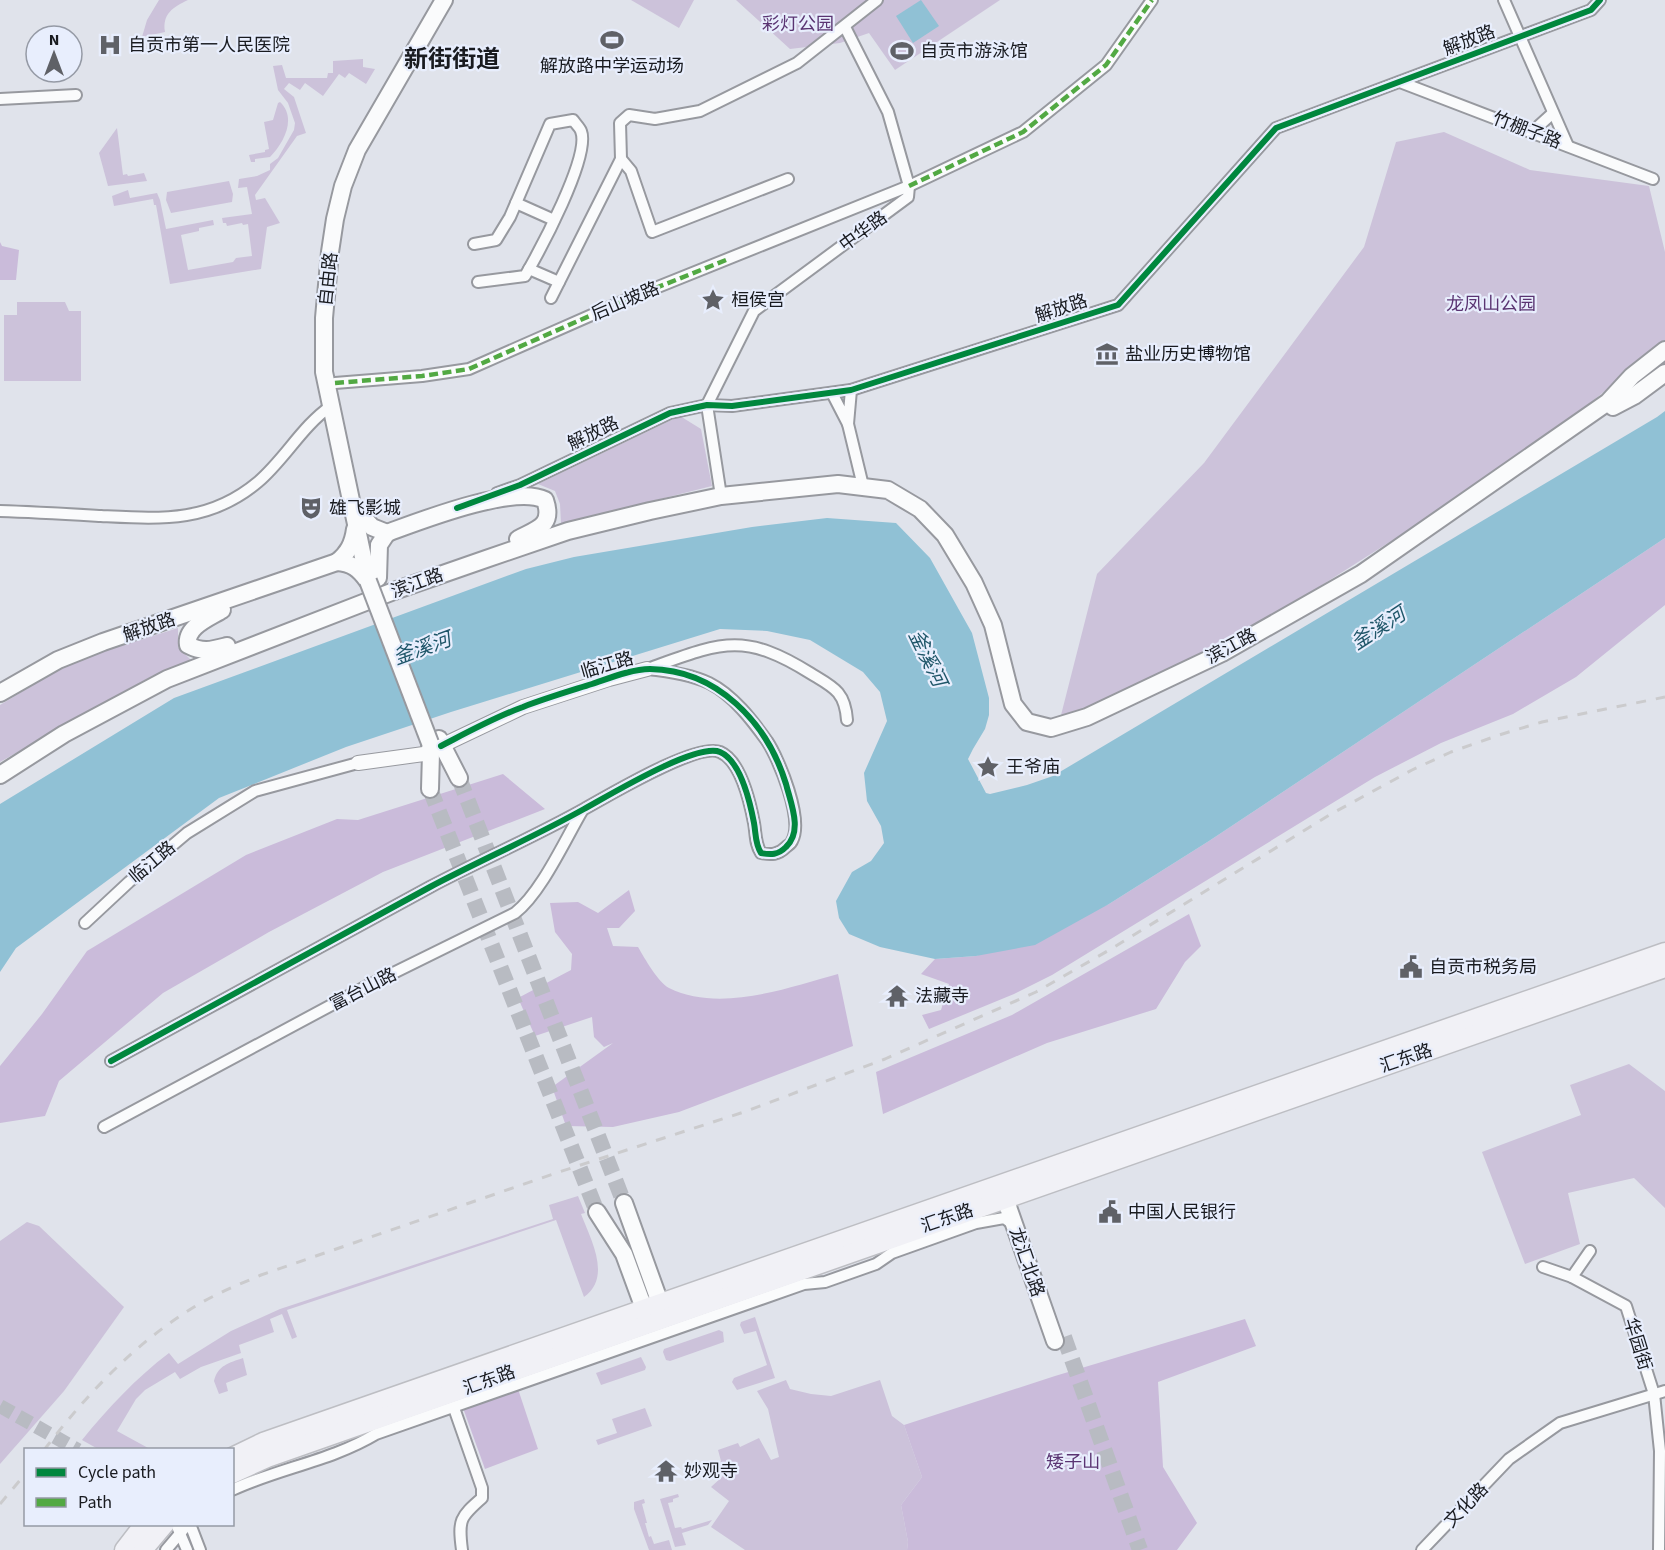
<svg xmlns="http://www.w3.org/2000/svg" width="1665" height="1550" font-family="'Source Sans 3','Noto Sans SC',sans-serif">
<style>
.green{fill:#ccc2da}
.forest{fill:#cabbda}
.water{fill:#90c1d5}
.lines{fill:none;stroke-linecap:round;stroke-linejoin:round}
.tertiary-tunnel{stroke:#b8bbc2;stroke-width:14;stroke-dasharray:14 7;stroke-linecap:butt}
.secondary-tunnel{stroke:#b8bbc2;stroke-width:16;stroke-dasharray:16 8;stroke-linecap:butt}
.minor-casing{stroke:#97999f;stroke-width:14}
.tertiary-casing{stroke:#97999f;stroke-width:16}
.secondary-casing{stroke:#97999f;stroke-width:20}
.primary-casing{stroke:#bdbec3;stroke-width:21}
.minor{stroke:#fafbfc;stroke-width:10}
.tertiary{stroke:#fafbfc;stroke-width:14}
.secondary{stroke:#fafbfc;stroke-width:16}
.primary{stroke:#f1f1f6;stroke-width:18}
.rail{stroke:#cbcbcd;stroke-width:3;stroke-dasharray:10 10;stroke-linecap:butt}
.secondary-bridge-casing{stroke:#97999f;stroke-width:20;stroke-linecap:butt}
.secondary-bridge{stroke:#fafbfc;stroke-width:16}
.quiet{stroke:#52a943;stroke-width:4.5;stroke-dasharray:9 4.5;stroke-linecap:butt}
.cycleway-casing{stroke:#e8eefd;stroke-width:10}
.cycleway{stroke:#00873e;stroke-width:6}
.labels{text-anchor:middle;stroke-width:4.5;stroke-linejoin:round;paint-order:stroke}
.park-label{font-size:18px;fill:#5a3472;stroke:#e8eefd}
.street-label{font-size:18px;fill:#191b20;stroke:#e8eefd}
.poi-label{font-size:18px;fill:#191b20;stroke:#e8eefd;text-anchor:start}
.water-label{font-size:20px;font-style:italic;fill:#1f5669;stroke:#e8eefd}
.district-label{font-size:24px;font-weight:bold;fill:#191b20;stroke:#e8eefd}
</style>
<rect width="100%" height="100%" fill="#e0e3eb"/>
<!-- green -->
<g class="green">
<path d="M 159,0 L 188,0 C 173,7 162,14 165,32 L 142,37 L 147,20 Z"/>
<polygon points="631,0 694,0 679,28"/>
<polygon points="736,0 1000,0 895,70 869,33 840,43 790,49"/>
<polygon points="363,59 363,67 375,69 366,84 349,73 345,78 339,74 323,96 305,83 300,90 289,83 284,89 294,97 306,133 297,136 255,195 256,200 265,198 280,223 267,227 261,269 170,284 156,205 154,205 153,199 114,206 112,196 128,190 130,198 157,193 160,200 166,229 213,220 214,225 199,228 199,231 181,235 188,270 233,262 236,258 252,256 248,224 243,225 242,223 227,226 226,223 223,223 222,218 252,214 247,187 238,188 239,179 257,176 270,170 270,164 278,158 294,130 295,123 288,103 278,90 273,66 282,65 286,78 327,78 328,73 333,73 333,61"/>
<path d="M 280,102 C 297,118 284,143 270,157 L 255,159 L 255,162 L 251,162 L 249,155 L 265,152 L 265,150 L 269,149 L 264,122 L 273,120 L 278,103 Z"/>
<polygon points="117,128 123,175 127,174 128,176 144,173 147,181 108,186 99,153"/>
<polygon points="1444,132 1530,170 1649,186 1665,252 1665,342 1525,456 1221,649 1060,719 1097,574 1204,463 1364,247 1396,142"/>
<polygon points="229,181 233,194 232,202 171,213 166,200 167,192"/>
<polygon points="17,302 65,302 69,311 81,311 81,381 4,381 4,315 17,315"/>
<polygon points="680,416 701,429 712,486 561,524 560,504 555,491 538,484"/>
<polygon points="178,628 178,647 192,661 152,676 0,762 0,705 73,661"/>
<polygon points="1629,1064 1665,1091 1665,1208 1634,1178 1568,1193 1580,1244 1525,1264 1482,1152 1581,1115 1570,1085"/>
<path d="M 578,1196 L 585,1213 L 581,1214 C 591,1240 612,1277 584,1297 L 556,1220 L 287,1310 L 297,1337 L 292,1339 L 282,1314 L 270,1319 L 274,1332 L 239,1345 L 241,1353 L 201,1367 L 180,1379 L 175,1372 L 145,1390 L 136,1399 L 117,1431 L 150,1449 L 98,1449 L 82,1440 C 108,1408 136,1378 169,1353 L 178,1364 L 231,1331 L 280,1309 L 553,1219 L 549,1205 Z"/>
<polygon points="27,1222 39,1226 124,1307 64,1391 0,1464 0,1241"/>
<polygon points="755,1317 775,1378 737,1390 732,1382 734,1378 767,1365 756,1331 744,1334 740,1325 741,1322"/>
<polygon points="719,1330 723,1332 724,1342 670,1361 666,1360 663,1352 664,1349"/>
<polygon points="641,1357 646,1367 645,1370 601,1385 596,1373"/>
<path d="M 243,1358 L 247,1375 L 226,1383 L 228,1391 L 219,1394 L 214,1381 C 218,1365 229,1363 243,1358 Z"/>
<polygon points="786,1380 790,1389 811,1394 831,1396 880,1380 892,1416 904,1425 922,1477 901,1505 908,1542 907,1550 745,1550 711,1527 729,1501 711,1487 723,1476 718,1465 721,1461 718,1450 738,1443 740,1447 759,1438 771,1460 779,1457 768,1409 757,1391"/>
<polygon points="645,1408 652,1426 598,1445 596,1440 617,1433 612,1419"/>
<polygon points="678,1494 679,1497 673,1499 673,1502 668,1503 675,1528 681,1527 682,1529 712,1520 708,1525 682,1533 686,1545 675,1547 660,1499"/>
<polygon points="644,1499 645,1503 642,1504 647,1523 645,1523 649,1537 651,1536 654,1544 669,1540 672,1550 649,1550 634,1509 634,1502"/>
</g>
<!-- forest -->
<g class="forest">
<polygon points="0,242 2,246 19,250 16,280 0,280"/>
<polygon points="1665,538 1665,605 1576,677 1513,714 1441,743 1375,777 1052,975 1014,994 929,1029 922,1015 941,1010 949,984 921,974 935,959 976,956 1109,904 1209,841"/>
<polygon points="503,774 545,809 383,872 269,932 163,993 59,1081 45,1116 0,1123 0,1066 42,1014 87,951 246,855 337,819 358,820"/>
<path d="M 629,890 L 635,911 L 619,928 L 607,928 L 613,946 L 638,947 C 645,959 658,982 669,988 C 720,1013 787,988 838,974 L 853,1046 L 679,1112 L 613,1127 L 566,1126 L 552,1087 L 613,1043 L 604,1047 L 594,1037 L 592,1017 L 535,1036 L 518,998 L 571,970 L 572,954 L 555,932 L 550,903 L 578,902 L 598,913 Z"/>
<polygon points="1189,914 1201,946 1185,962 1156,1009 1047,1043 883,1114 876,1072 1012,1015"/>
<polygon points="1245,1319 1256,1346 1158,1382 1163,1467 1197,1523 1177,1550 907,1550 908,1542 901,1505 922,1477 904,1425 1055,1376"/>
<polygon points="518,1389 538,1449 485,1469 463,1408"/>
</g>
<!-- water -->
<g class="water">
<polygon points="921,0 939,26 913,43 896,16"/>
<polygon points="1665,411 1665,538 1209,841 1109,904 1035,945 976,956 935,959 880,947 849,934 839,918 836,901 852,872 871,861 884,843 881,826 867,801 864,773 887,721 880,692 863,672 810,640 767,631 720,629 451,712 346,747 219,798 16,948 0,972 0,804 174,698 526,569 574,557 752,527 827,518 896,523 930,558 972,633 989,698 989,715 985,729 973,749 968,759 986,793 990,794 1027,785 1053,776 1657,417"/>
</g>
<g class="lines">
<!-- tertiary-tunnel -->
<polyline class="tertiary-tunnel" points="0,1406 78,1450"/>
<!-- secondary-tunnel -->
<g class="secondary-tunnel">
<polyline points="459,778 624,1203"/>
<polyline points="430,789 597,1212"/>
<polyline points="1064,1337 1140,1550"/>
</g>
<!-- minor casing -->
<g class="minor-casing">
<g id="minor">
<polyline points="1504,0 1568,146"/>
<polyline points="1400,82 1653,179"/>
<polyline points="0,99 76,95"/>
<polyline points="1532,132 1553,113"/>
<polyline points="788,179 652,232 631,171 621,159 620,123 629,115 655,119 700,111 797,63 877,0"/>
<polyline points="516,203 554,220"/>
<path d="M 474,244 L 496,240 L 510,217 L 550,124 L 573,120 C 575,123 580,128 581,131 C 591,156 539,252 525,276 L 478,282"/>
<polyline points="529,269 559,282"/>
<polyline points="551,298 621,159"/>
<polyline points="335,383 422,376 469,369 628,299 909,186 1023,132 1106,65 1152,0"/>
<polyline points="832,393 848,424 851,390"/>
<polyline points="848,424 863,486"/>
<polyline points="497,493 520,485 670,413 707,405 732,406 851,390 1118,305 1276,128 1591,10 1600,0"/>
<polyline points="721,496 707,405 754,311 908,197 909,186 888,112 845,27"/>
<path d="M 0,511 C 34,512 67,514 101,516 C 161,519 209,523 258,482 C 285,459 302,426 331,406"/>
<path d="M 650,668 C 720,643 743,631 810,673 C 833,687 845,691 847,720"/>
<polyline points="85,923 129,882 187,833 255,791 358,763"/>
<path d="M 111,1061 C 218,1003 324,944 430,887 C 481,860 534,837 584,809 C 608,796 697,742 720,752 C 741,761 750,802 754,823 C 756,834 755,844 761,853 C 771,855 778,855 786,847 C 788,845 791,844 792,841 C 804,820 779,759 767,741 C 752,720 733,695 709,683 C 690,674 668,671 647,669"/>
<path d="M 104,1127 L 367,986 L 515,913 C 541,893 565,840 582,811"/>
<polyline points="1543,1267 1572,1277 1590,1251"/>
<polyline points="1572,1277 1626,1306 1654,1394 1660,1451 1659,1550"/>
<path d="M 454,1408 L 482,1488 L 482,1498 C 460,1517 458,1520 462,1550"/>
<path d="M 232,1490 C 279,1468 331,1461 376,1434 L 804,1284 L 825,1282 L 876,1264 L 892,1253 L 976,1223 L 1004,1218 L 1014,1225"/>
<polyline points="176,1524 187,1550"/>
<polyline points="190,1524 200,1550"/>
<polyline points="166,1550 188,1524"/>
<polyline points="1422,1550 1509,1459 1560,1423 1665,1391"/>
</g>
</g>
<!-- tertiary casing -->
<g class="tertiary-casing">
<g id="tertiary">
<polyline points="441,746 523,707 609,679 647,669"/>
<polyline points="358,763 431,753"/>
</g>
</g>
<!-- secondary casing -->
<g class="secondary-casing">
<g id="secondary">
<polyline points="1613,407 1634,396 1665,373"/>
<polyline points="361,515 372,527 387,533 379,545 378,578"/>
<path d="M 355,529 C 353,544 348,553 337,562 C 352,563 359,569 367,580"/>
<path d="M 387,533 C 420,521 514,484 545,500 C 554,526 537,529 518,539"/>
<polyline points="368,581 324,372 324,318 330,252 335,219 343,186 357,150 444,0"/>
<path d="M 222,610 C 209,618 185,627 188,645 C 203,653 212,650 227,646"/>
<polyline points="0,693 58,660 103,642 337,562"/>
<polyline points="439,739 459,778"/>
<polyline points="0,775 64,734 167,679 394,591 486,559 568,531 650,511 721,496 838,484 888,490 920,509 945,535 974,583 993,625 1013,704 1027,722 1051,728 1087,717 1222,653 1361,574 1608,402 1632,376 1665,350"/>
<polyline points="430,789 431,753 430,743"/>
<polyline points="1001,1187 1055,1341"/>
<polyline points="624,1203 664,1314"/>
<polyline points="597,1212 624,1254 649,1322"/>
</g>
</g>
<!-- primary casing -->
<g class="primary-casing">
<g id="primary">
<polyline points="232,1457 263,1442 1665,952"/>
<polyline points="232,1474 267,1458 1665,968"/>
<polyline points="124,1550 144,1524"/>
<polyline points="143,1550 165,1524"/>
</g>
</g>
<!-- minor -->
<use href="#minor" class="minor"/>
<!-- tertiary -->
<use href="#tertiary" class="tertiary"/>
<!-- secondary -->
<use href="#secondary" class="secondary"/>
<!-- primary -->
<use href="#primary" class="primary"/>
<!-- rail -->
<g class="rail">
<path d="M 44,1450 C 87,1394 134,1344 194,1307 C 215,1294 238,1285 261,1275 L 559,1172 L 744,1112 L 885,1059 L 1036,992 L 1111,949 L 1331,814 L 1412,770 L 1451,752 L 1499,735 L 1542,722 L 1665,697"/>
<polyline points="0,1504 26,1473"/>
</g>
<!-- secondary-bridge casing -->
<g class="secondary-bridge-casing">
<polyline id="secondary-bridge" points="368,581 430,743"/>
</g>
<!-- secondary-bridge -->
<use href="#secondary-bridge" class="secondary-bridge"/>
<!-- quiet -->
<g class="quiet">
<polyline points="909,186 1023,132 1106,65 1152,0"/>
<polyline points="335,383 422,376 469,369 628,299 726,260"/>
</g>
<!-- cycleway casing -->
<g class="cycleway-casing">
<g id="cycleway">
<polyline points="457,508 520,485 670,413 707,405 732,406 851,390 1118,305 1276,128 1591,10 1600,0"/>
<path d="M 111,1061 C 218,1003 324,944 430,887 C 481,860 534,837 584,809 C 608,796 697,742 720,752 C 741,761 750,802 754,823 C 756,834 755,844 761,853 C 771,855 778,855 786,847 C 803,831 791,804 786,784 C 767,722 717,670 650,669 C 632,669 610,678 592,684 C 570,691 546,698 523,707 C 495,717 468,732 441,746"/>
</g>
</g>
<!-- cycleway -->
<use href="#cycleway" class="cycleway"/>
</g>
<!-- icons -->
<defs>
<g id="stadium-bare" transform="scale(1.8)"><path d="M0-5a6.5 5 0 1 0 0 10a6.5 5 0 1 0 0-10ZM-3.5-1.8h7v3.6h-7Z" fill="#5f6167" stroke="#e8eefd" stroke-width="2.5" paint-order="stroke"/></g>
<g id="hospital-bare" transform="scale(1.8)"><path d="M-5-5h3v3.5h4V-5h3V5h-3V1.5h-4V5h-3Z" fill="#5f6167" stroke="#e8eefd" stroke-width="2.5" paint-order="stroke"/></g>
<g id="sight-bare" transform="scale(1.8)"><path d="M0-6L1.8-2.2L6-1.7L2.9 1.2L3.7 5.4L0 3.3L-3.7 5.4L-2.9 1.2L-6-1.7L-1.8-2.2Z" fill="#5f6167" stroke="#e8eefd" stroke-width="2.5" paint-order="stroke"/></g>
<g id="museum-bare" transform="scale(1.8)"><path d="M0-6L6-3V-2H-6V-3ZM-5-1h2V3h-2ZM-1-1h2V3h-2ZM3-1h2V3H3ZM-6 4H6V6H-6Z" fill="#5f6167" stroke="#e8eefd" stroke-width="2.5" paint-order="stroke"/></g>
<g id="theatre-bare" transform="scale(1.8)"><path d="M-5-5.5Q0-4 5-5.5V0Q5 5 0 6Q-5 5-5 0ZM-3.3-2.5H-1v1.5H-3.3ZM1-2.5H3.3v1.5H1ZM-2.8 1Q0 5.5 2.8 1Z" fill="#5f6167" stroke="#e8eefd" stroke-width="2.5" paint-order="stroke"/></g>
<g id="civic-bare" transform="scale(1.8)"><path d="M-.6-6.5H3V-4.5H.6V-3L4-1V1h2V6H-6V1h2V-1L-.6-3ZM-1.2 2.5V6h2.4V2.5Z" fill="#5f6167" stroke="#e8eefd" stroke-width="2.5" paint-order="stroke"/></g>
<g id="temple-bare" transform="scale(1.8)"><path d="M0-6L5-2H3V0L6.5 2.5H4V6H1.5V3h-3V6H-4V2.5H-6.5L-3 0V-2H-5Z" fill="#5f6167" stroke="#e8eefd" stroke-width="2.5" paint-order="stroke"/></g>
</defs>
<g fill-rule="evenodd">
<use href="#stadium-bare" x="612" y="40"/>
<use href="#hospital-bare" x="110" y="45"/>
<use href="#stadium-bare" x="902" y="51"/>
<use href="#sight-bare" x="713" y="300"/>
<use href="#museum-bare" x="1107" y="354"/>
<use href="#theatre-bare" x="311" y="508"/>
<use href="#sight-bare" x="988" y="767"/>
<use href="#civic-bare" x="1411" y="967"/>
<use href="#temple-bare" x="897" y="996"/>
<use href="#civic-bare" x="1110" y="1212"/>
<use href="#temple-bare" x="666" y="1471"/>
</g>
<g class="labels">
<!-- park labels -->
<g class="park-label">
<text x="798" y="30">彩灯公园</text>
<text x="1491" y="310">龙凤山公园</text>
<text x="1073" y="1468">矮子山</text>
</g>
<!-- street labels -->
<g class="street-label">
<text transform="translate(1469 40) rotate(-21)" y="6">解放路</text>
<text transform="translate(1527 130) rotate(21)" y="6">竹棚子路</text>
<text transform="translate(863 231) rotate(-36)" y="6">中华路</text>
<text transform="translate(328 279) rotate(-84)" y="6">自由路</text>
<text transform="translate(625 301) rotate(-23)" y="6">后山坡路</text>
<text transform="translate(1061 308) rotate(-18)" y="6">解放路</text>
<text transform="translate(593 433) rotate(-26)" y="6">解放路</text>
<text transform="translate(417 583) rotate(-20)" y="6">滨江路</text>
<text transform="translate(149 627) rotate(-19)" y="6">解放路</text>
<text transform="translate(1231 646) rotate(-28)" y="6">滨江路</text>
<text transform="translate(607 665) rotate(-16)" y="6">临江路</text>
<text transform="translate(152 862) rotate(-40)" y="6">临江路</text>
<text transform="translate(363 989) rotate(-27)" y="6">富台山路</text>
<text transform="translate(1406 1058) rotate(-19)" y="6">汇东路</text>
<text transform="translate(947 1218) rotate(-19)" y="6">汇东路</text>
<text transform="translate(1027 1262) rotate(71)" y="6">龙汇北路</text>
<text transform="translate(1638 1344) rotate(73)" y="6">华园街</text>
<text transform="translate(489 1380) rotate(-20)" y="6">汇东路</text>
<text transform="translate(1466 1505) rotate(-46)" y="6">文化路</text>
</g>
<!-- poi labels -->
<g class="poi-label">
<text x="128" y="51">自贡市第一人民医院</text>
<text x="920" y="57">自贡市游泳馆</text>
<text x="612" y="72" text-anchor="middle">解放路中学运动场</text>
<text x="731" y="306">桓侯宫</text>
<text x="1125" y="360">盐业历史博物馆</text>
<text x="329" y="514">雄飞影城</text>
<text x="1006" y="773">王爷庙</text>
<text x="1429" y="973">自贡市税务局</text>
<text x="915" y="1002">法藏寺</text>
<text x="1128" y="1218">中国人民银行</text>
<text x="684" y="1477">妙观寺</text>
</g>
<!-- water labels -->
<g class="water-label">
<text transform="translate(1378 628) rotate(-33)" y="7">釜溪河</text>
<text transform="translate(422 648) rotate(-20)" y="7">釜溪河</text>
<text transform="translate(928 658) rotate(64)" y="7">釜溪河</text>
</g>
<!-- district labels -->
<g class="district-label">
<text x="452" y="67">新街街道</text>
</g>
</g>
<!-- legend -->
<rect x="24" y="1448" width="210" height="78" fill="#e8eefd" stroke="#959aa5" stroke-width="1.5"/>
<rect x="36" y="1468" width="30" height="9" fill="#00873e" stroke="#959aa5" stroke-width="1.5"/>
<text x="78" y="1478" font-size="18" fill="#191b20">Cycle path</text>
<rect x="36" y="1498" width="30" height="9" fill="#52a943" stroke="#959aa5" stroke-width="1.5"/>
<text x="78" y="1508" font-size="18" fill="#191b20">Path</text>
<!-- north arrow -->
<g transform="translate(54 54)"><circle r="28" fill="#e8eefd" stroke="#959aa5" stroke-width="1.5"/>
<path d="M0-4.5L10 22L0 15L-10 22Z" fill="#5f6167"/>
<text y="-9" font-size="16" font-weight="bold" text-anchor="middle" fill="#191b20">N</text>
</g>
</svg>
